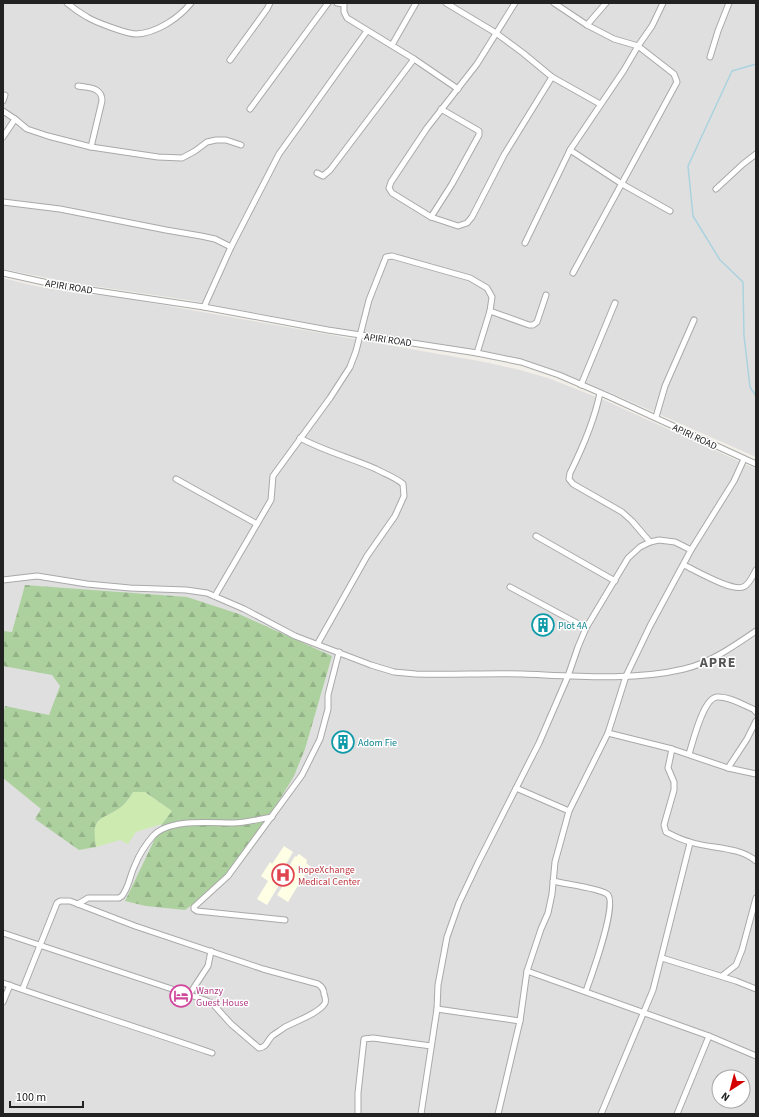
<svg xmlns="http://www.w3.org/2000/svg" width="759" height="1117" font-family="'Source Sans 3',sans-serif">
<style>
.residential{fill:#e0dfdf;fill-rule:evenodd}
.education{fill:#ffffe5}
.grass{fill:#cdebb0}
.forest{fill:url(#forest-firs)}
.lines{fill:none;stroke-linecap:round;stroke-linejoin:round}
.stream{stroke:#aad3df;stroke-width:1.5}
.minor-casing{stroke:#a9a9a9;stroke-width:7}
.minor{stroke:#fff;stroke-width:5}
.labels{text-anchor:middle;stroke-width:3;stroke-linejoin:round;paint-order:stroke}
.street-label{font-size:10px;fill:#222;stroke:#fff}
.culture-label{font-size:10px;fill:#0d838f;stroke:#fff;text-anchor:start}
.health-label{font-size:10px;fill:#be3a42;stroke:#fff;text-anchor:start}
.hotel-label{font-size:10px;fill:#b23c85;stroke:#fff;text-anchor:start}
.district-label{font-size:14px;font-weight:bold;letter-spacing:1px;fill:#555;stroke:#fff}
</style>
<defs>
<pattern id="forest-firs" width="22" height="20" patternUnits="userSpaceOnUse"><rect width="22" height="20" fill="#add19e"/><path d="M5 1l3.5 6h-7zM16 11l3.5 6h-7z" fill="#95b388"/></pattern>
</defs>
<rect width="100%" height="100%" fill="#f2efe9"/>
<!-- residential -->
<g class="residential">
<polygon points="3,3 756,3 756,457 611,393 552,370 521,360 487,352 382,337 188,300 73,283 3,269"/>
<path d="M 3,278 L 35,286 L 81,294 L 112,296 L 484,362 L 516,369 L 548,378 L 604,400 L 756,469 L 756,1114 L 3,1114 ZM 719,1077 L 743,1077 L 743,1101 L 719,1101 Z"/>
</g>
<!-- education -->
<polygon class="education" points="284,846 293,852 282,871 285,873 295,856 296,857 299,854 307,860 306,863 310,866 288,902 277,895 282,887 279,885 267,905 257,899 268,881 261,876 270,862 272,864"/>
<!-- grass -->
<path class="grass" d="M 133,792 L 145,792 L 172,811 L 162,824 L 136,832 L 128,844 L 120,840 L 96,847 C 91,815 100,822 121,807 C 126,803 130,797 133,792 Z"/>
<!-- forest -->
<path class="forest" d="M 25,585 L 187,597 L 239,614 L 332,656 L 305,749 L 294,776 L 258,835 L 236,866 L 208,893 L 185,910 L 146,906 L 125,901 L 162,824 L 172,811 L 145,792 L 133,792 C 130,797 126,803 121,807 C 100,822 91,815 96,847 L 79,850 L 35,819 L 41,809 L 3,778 L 3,715 L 5,706 L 49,715 L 60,686 L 52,675 L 3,666 L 3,631 L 12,632 Z"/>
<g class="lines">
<!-- stream -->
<polyline class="stream" points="756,64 732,71 688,166 693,216 720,260 743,282 744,336 750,387 756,396"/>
<!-- minor casing -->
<g class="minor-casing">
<g id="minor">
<path d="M 67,3 C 73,8 80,13 87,17 C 95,22 127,34 136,34 C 157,33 179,18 191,3"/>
<polyline points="337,3 343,4"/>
<polyline points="344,3 344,12 347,18 414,59 458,89"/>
<polyline points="446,3 496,33 523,53 552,77 600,104"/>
<polyline points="515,3 477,64 427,128 391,182 389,188 392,193 431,217 458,226 467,223 472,217 504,155 552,77"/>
<polyline points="554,3 587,25 614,39 638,46 674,74 677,82 573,273"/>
<polyline points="587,25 606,3"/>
<polyline points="392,45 416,3"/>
<polyline points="710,57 718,31 729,3"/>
<polyline points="230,60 267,9 270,3"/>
<path d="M 78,86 C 89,88 102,87 102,101 L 91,147"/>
<polyline points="3,101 5,95"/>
<polyline points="250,109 328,3"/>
<polyline points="3,111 15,119 27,129 48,136 91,147 158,157 182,158 195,151 207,142 216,140 226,140 241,145"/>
<polyline points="3,137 15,119"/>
<polyline points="570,150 622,184 670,211"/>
<polyline points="317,173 323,176 330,170 414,59"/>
<polyline points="716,189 743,164 756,154"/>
<polyline points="3,202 60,209 166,230 201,236 215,239 231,247"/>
<polyline points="431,217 452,184 479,135 479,131 441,109"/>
<polyline points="525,243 570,150 624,70 638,46 652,26 663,3"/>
<polyline points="3,273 57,285 204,307 328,330 477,353 521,362 559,375 610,397 756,464"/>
<polyline points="204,307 231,247 279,154 367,31"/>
<polyline points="490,311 529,325 533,325 537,322 546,295"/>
<polyline points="581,385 615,303"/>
<path d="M 600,393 C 594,422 583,447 570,473 L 569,479 L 573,484 L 622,512 L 632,521 L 650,542"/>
<polyline points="656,417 665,386 694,320"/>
<path d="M 300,438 C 324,451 351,458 376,469 C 385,474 395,477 403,484 L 404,496 L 395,516 L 367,556 L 318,643"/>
<polyline points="176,479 257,524"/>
<polyline points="536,536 615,581"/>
<path d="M 684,565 C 695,570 735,594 745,586 C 750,583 753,575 756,570"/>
<path d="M 3,580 L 37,576 L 87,584 L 130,588 L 186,590 L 207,593 L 244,609 L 295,636 L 371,665 L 394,672 L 416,674 C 452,675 487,673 523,674 C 574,676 634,681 684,669 C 710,663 734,646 756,631"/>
<polyline points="510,587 586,628"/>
<polyline points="215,596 271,500 273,476 330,398 350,367 356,351 369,300 386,257 392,256 470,278 487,288 492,297 490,311 477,353"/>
<polyline points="608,733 672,749 728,768 756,774"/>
<path d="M 672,749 L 668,768 L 674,782 L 674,790 L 664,825 L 666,832 C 674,836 681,840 690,842 C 711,849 738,846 756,861"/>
<path d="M 689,754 C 693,742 703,698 717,697 C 729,696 743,705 753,709 L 756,712"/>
<polyline points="728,768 747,739 756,721"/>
<polyline points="516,788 569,811"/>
<path d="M 553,881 C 564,884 599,888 607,894 C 619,901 591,977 586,991"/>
<path d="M 78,904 L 88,898 L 119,898 L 122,896 C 129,887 130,875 135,865 C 139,855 146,844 153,836 C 169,818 211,823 233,823 C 246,823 259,819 272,817"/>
<polyline points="285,920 197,911 194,909 194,907 228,876 302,775 320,739 328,709 328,695 339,652"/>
<path d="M 3,933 L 205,1000 L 213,1004 L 231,1024 L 259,1048 C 267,1047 267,1041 272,1036 C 276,1033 281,1030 285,1027 C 294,1022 320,1013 325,1003 C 326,1001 325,996 324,994 C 324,989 321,986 318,984 L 263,969 L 135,926 L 70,901 L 60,901 L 57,903 L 23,988"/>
<polyline points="662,958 736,981 756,989"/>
<polyline points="527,971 709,1036 756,1056"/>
<polyline points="722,976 736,965 742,950 756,898"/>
<path d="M 3,983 C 72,1007 143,1029 212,1053"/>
<polyline points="189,995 208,966 211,951"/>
<polyline points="3,1002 10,985"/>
<polyline points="437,1009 520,1021"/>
<polyline points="358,1114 358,1093 364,1039 373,1038 431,1046"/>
<polyline points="421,1114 437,1009 438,985 447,937 459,903 478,863 539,743 568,676 578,647 586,628 628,558 640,547 650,542 659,540 675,542 691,550"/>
<polyline points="498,1114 520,1021 527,971 541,929 548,913 552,894 555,862 569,811 608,733 626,676 650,626 691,550 734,481 744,459"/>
<polyline points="601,1114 653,990 690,843"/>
<polyline points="677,1114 709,1036"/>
</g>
</g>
<!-- minor -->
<use href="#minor" class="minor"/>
</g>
<!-- icons -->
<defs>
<g id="building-ring" transform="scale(1.15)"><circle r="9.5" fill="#fff" stroke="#0f9aa8" stroke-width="1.5"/><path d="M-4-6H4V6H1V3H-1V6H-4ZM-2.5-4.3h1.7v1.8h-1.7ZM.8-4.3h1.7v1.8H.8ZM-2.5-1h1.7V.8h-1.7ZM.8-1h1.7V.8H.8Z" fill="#0f9aa8"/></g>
<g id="hospital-ring" transform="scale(1.15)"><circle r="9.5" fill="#fff" stroke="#e0444e" stroke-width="1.5"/><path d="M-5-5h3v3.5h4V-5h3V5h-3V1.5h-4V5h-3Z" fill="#e0444e"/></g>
<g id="hotel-ring" transform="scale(1.15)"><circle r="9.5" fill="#fff" stroke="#d1479c" stroke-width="1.5"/><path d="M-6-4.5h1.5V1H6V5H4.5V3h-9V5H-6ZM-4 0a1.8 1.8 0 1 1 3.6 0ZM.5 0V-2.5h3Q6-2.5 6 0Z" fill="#d1479c"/></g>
</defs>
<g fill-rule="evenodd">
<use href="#building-ring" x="543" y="625"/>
<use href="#building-ring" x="343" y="742"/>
<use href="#hospital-ring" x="283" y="875"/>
<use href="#hotel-ring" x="181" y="996"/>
</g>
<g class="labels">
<!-- street labels -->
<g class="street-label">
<text transform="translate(69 286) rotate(9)" y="4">APIRI ROAD</text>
<text transform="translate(388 339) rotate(8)" y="4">APIRI ROAD</text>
<text transform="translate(695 436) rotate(25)" y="4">APIRI ROAD</text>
</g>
<!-- culture labels -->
<g class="culture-label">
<text x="558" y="629">Plot 4A</text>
<text x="358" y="746">Adom Fie</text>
</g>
<!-- health labels -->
<g class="health-label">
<text x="298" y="873">hopeXchange<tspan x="298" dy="12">Medical Center</tspan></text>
</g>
<!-- hotel labels -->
<g class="hotel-label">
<text x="196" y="994">Wanzy<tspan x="196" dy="12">Guest House</tspan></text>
</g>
<!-- district labels -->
<g class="district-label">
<text x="718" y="667">APRE</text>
</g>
</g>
<!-- border -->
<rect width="759" height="1117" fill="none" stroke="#222222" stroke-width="8"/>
<!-- north arrow -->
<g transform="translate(731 1089) rotate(216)"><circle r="19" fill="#ffffff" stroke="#a7a7a7"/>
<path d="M0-3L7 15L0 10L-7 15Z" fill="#d40000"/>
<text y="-6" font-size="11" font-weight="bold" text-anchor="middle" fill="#222222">N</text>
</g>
<!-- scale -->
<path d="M10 1101v6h73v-6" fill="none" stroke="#222222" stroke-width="2"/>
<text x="16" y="1101" font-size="12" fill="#222222" stroke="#ffffff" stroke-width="3" paint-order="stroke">100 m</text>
</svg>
